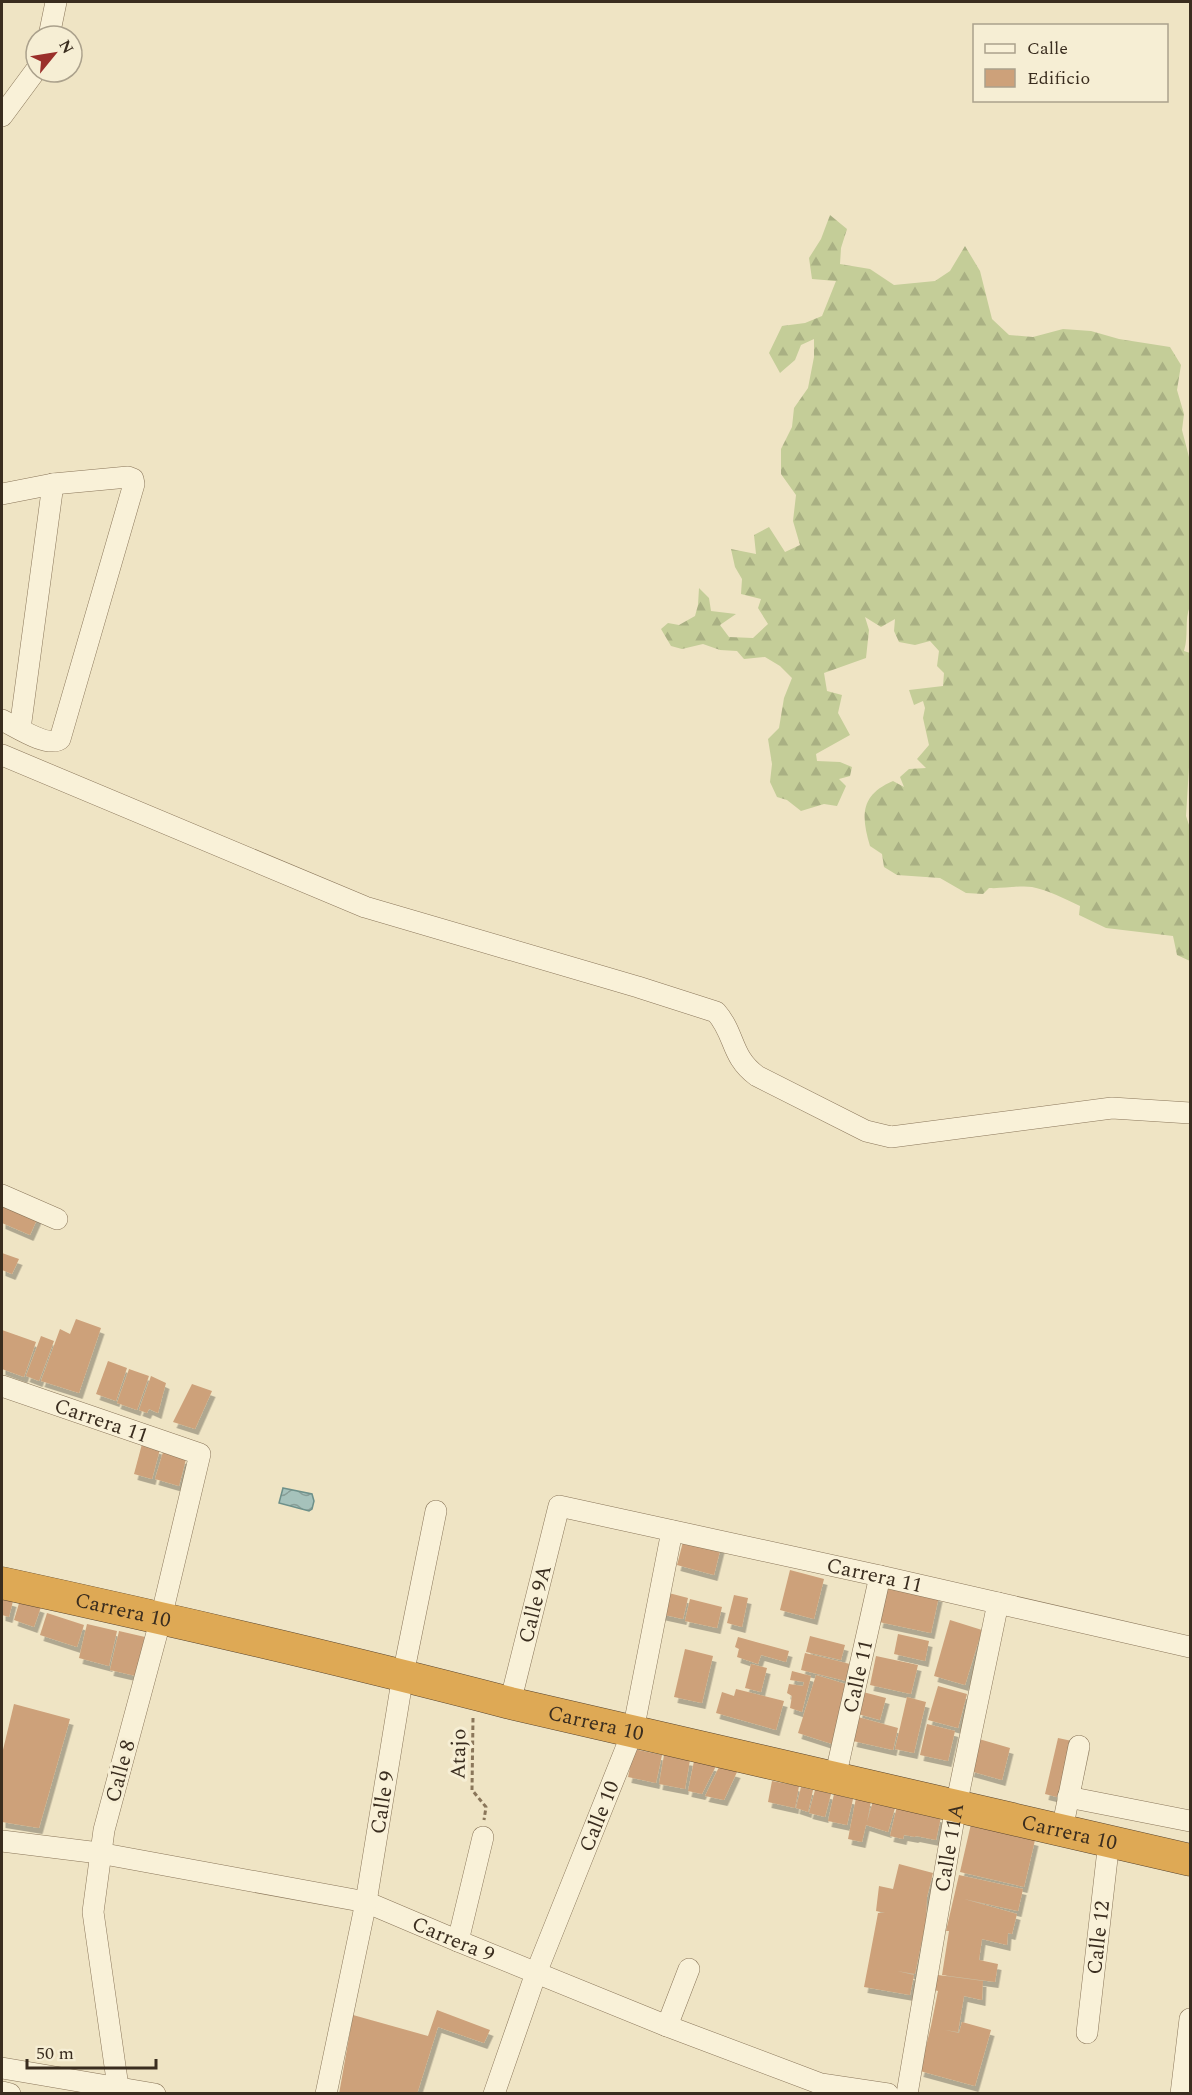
<svg xmlns="http://www.w3.org/2000/svg" width="1192" height="2095" font-family="Spectral,serif">
<style>
.forest{fill:url(#forest-firs)}
.water{fill:url(#water-waves);stroke:#6d908a;stroke-width:1.5}
.building{fill:#cda17a;filter:url(#shadow)}
.lines{fill:none;stroke-linecap:round;stroke-linejoin:round}
.minor-casing{stroke:#8a765a;stroke-width:22}
.highway-casing{stroke:#58442f;stroke-width:33}
.path{stroke:#8a765a;stroke-width:3;stroke-dasharray:4.5 3;stroke-linecap:butt}
.minor{stroke:#f9f1d8;stroke-width:21}
.highway{stroke:#dea955;stroke-width:32}
.labels{text-anchor:middle;stroke-width:6;stroke-linejoin:round;paint-order:stroke}
.street-label{font-size:21px;fill:#3a2d1f;stroke:#f6eed4}
</style>
<defs>
<pattern id="forest-firs" width="22" height="20" patternUnits="userSpaceOnUse" patternTransform="scale(1.5)"><rect width="22" height="20" fill="#c4cd98"/><path d="M5 1l3.5 6h-7zM16 11l3.5 6h-7z" fill="#a9b083"/></pattern>
<pattern id="water-waves" width="16" height="10" patternUnits="userSpaceOnUse" patternTransform="scale(1.5)"><rect width="16" height="10" fill="#a6c2bb"/><path d="M0 5q4-4 8 0t8 0" fill="none" stroke="#889e97"/></pattern>
<filter id="shadow"><feDropShadow dx="3.5" dy="6" stdDeviation="0" flood-color="#0004"/></filter>
</defs>
<rect width="100%" height="100%" fill="#efe4c4"/>
<!-- forest -->
<path class="forest" d="M 830,215 L 847,229 L 841,248 L 840,264 L 870,269 L 894,285 L 935,281 L 950,271 L 965,246 L 980,271 L 992,319 L 1009,335 L 1033,337 L 1063,329 L 1091,331 L 1119,339 L 1170,347 L 1181,365 L 1177,390 L 1184,414 L 1182,430 L 1190,461 L 1190,606 C 1184,621 1189,635 1184,651 L 1190,653 L 1190,751 L 1186,816 L 1190,828 L 1190,961 L 1177,955 L 1173,936 L 1106,928 L 1079,915 L 1080,906 C 1065,899 1048,890 1032,887 C 1020,885 1002,889 989,888 L 983,894 L 966,893 L 940,878 L 897,875 L 884,867 L 882,854 L 870,846 C 861,816 860,795 893,781 L 904,787 L 900,777 L 909,769 L 926,768 L 917,759 L 929,745 L 923,718 L 925,708 L 923,701 L 914,705 L 909,690 L 943,686 L 944,673 L 937,666 L 939,651 L 930,641 L 915,645 L 899,642 L 894,631 L 895,619 L 881,627 L 865,617 L 869,630 L 866,658 L 824,673 L 827,691 L 842,695 L 838,713 L 850,735 L 816,754 L 817,761 L 840,762 L 852,767 L 850,776 L 839,779 L 846,786 L 837,806 L 824,804 L 801,811 L 787,800 L 777,797 L 770,782 L 772,764 L 768,739 L 779,728 L 784,698 L 792,678 L 780,666 L 765,657 L 744,659 L 737,651 L 720,650 L 703,644 L 682,649 L 671,646 L 661,629 L 668,623 L 679,625 L 695,616 L 698,605 L 699,588 L 709,598 L 711,611 L 736,614 L 720,625 L 729,637 L 753,638 L 768,624 L 758,608 L 761,599 L 741,594 L 742,579 L 735,567 L 731,549 L 756,554 L 754,535 L 769,527 L 785,552 L 800,545 L 793,521 L 796,495 L 781,474 L 781,449 L 792,427 L 794,408 L 808,388 L 814,357 L 814,339 L 801,345 L 795,360 L 780,373 L 769,353 L 782,326 L 805,323 L 822,316 L 836,281 L 812,279 L 809,258 L 821,239 Z"/>
<!-- water -->
<polygon class="water" points="283,1488 312,1494 314,1501 312,1509 309,1511 279,1503"/>
<!-- building -->
<g class="building">
<polygon points="2,1205 39,1215 30,1235 2,1223"/>
<polygon points="2,1253 19,1259 12,1274 2,1270"/>
<polygon points="76,1319 101,1328 79,1393 41,1381 60,1329 70,1334"/>
<polygon points="2,1330 36,1342 24,1377 2,1369"/>
<polygon points="41,1336 54,1341 39,1381 26,1376"/>
<polygon points="108,1361 127,1368 116,1401 96,1394"/>
<polygon points="129,1369 149,1376 137,1410 117,1403"/>
<polygon points="151,1376 166,1383 158,1413 149,1409 147,1413 139,1410"/>
<polygon points="192,1384 212,1391 195,1429 173,1422"/>
<polygon points="142,1444 160,1449 152,1479 134,1474"/>
<polygon points="163,1452 186,1459 179,1486 155,1479"/>
<polygon points="684,1538 721,1547 714,1575 677,1565"/>
<polygon points="790,1570 824,1579 814,1619 780,1610"/>
<polygon points="887,1584 939,1596 931,1633 879,1622"/>
<polygon points="665,1592 688,1598 683,1619 660,1614"/>
<polygon points="734,1595 748,1598 742,1627 727,1623"/>
<polygon points="2,1598 13,1601 9,1617 2,1615"/>
<polygon points="690,1599 722,1607 717,1628 685,1621"/>
<polygon points="20,1600 41,1607 34,1627 14,1620"/>
<polygon points="47,1613 84,1625 77,1647 40,1635"/>
<polygon points="950,1620 982,1630 965,1685 934,1676"/>
<polygon points="87,1624 117,1631 109,1666 79,1658"/>
<polygon points="119,1631 145,1637 136,1676 110,1670"/>
<polygon points="898,1634 929,1641 925,1661 894,1654"/>
<polygon points="810,1636 845,1645 841,1660 806,1652"/>
<polygon points="738,1637 789,1651 786,1662 761,1655 758,1664 737,1657 739,1649 735,1647"/>
<polygon points="685,1649 713,1656 702,1703 674,1697"/>
<polygon points="805,1653 850,1664 846,1681 801,1670"/>
<polygon points="876,1656 918,1665 911,1694 870,1685"/>
<polygon points="751,1664 767,1668 761,1692 745,1688"/>
<polygon points="792,1671 811,1676 802,1712 790,1708 792,1696 787,1693 789,1684 803,1686 804,1682 790,1680"/>
<polygon points="816,1675 849,1685 832,1744 798,1733"/>
<polygon points="938,1686 967,1694 958,1728 928,1720"/>
<polygon points="736,1689 784,1701 776,1730 716,1713 722,1692 734,1696"/>
<polygon points="863,1692 886,1698 880,1720 858,1714"/>
<polygon points="907,1697 926,1702 914,1753 895,1749"/>
<polygon points="14,1704 70,1719 39,1828 2,1822 2,1754"/>
<polygon points="858,1717 898,1728 893,1750 853,1741"/>
<polygon points="927,1724 955,1731 948,1761 920,1755"/>
<polygon points="1058,1738 1086,1744 1073,1801 1045,1794"/>
<polygon points="979,1739 1010,1748 1002,1780 970,1771"/>
<polygon points="634,1749 662,1755 656,1783 628,1777"/>
<polygon points="664,1755 690,1760 685,1789 659,1784"/>
<polygon points="694,1761 716,1766 702,1794 688,1791"/>
<polygon points="719,1767 737,1772 724,1800 705,1796"/>
<polygon points="772,1781 799,1786 795,1808 768,1802"/>
<polygon points="801,1787 813,1790 808,1812 796,1808"/>
<polygon points="815,1790 831,1794 825,1817 809,1813"/>
<polygon points="834,1794 853,1799 847,1825 828,1821"/>
<polygon points="856,1798 871,1801 867,1822 873,1801 895,1808 888,1832 866,1825 862,1842 848,1839"/>
<polygon points="897,1806 941,1817 936,1840 916,1836 915,1837 904,1835 903,1839 890,1836"/>
<polygon points="971,1824 1035,1840 1024,1887 960,1872"/>
<polygon points="899,1864 933,1873 927,1897 926,1921 915,1974 897,1971 914,1975 910,1995 864,1987 878,1913 885,1913 876,1911 879,1886 893,1889"/>
<polygon points="959,1875 1023,1889 1018,1911 964,1899 1017,1914 1012,1934 1008,1933 1007,1945 982,1939 979,1960 998,1964 995,1982 942,1975 949,1931 946,1931"/>
<polygon points="938,1975 983,1981 982,2000 964,1996 958,2032 945,2030 959,2033 962,2022 991,2030 975,2086 920,2071 931,2026 938,1991 934,1990"/>
<polygon points="437,2010 490,2030 484,2043 438,2027 417,2094 339,2094 353,2015 428,2036"/>
</g>
<g class="lines">
<!-- minor casing -->
<g class="minor-casing">
<g id="minor">
<polyline points="49,36 56,2"/>
<polyline points="2,116 36,70"/>
<path d="M 2,494 L 53,484 L 128,477 L 133,479 L 134,484 L 60,739 C 47,748 15,726 2,720"/>
<polyline points="20,729 53,484"/>
<path d="M 2,755 L 365,907 L 638,987 L 716,1012 C 736,1035 730,1056 757,1076 L 866,1131 L 891,1137 L 1112,1108 L 1190,1113"/>
<polyline points="2,1195 57,1219"/>
<path id="s1" d="M 2,1386 L 200,1454 L 161,1618 L 104,1830 L 93,1912 L 119,2094"/>
<path id="s2" d="M 510,1703 L 559,1506 L 880,1576 L 1190,1647"/>
<path id="s3" d="M 835,1778 L 880,1576"/>
<polyline points="1068,1797 1190,1821"/>
<polyline points="1062,1830 1079,1746"/>
<path id="s4" d="M 2,1841 L 99,1853 L 366,1902 L 458,1941 L 667,2026 L 821,2084 L 888,2094"/>
<polyline points="458,1941 483,1837"/>
<polyline points="667,2026 689,1969"/>
<path id="s5" d="M 1087,2033 L 1109,1841"/>
<polyline points="2,2068 155,2094"/>
<polyline points="2,2092 10,2094"/>
<path id="s6" d="M 326,2094 L 366,1902 L 403,1675 L 436,1511"/>
<path id="s7" d="M 494,2094 L 536,1973 L 633,1731 L 672,1531"/>
<path id="s8" d="M 907,2094 L 956,1806 L 998,1603"/>
<polyline points="1181,2094 1190,2019"/>
</g>
</g>
<!-- highway casing -->
<g class="highway-casing">
<g id="highway">
<path id="s9" d="M 2,1583 C 172,1620 341,1659 510,1703 L 1190,1860"/>
</g>
</g>
<!-- path -->
<polyline class="path" points="473,1718 472,1790 486,1807 484,1820"/>
<!-- minor -->
<use href="#minor" class="minor"/>
<!-- highway -->
<use href="#highway" class="highway"/>
</g>
<g class="labels">
<!-- street labels -->
<g class="street-label">
<text dy="7" stroke="none"><textPath href="#s1" startOffset="105">Carrera 11</textPath></text>
<text dy="7" stroke="none"><textPath href="#s2" startOffset="526">Carrera 11</textPath></text>
<text dy="7" stroke="none"><textPath href="#s2" startOffset="102">Calle 9A</textPath></text>
<text dy="7" stroke="none"><textPath href="#s9" startOffset="124">Carrera 10</textPath></text>
<text dy="7" stroke="none"><textPath href="#s3" startOffset="104">Calle 11</textPath></text>
<text dy="7" stroke="none"><textPath href="#s9" startOffset="610">Carrera 10</textPath></text>
<text transform="translate(458 1754) rotate(-89)" y="7">Atajo</text>
<text transform="translate(120 1771) rotate(-75)" y="7">Calle 8</text>
<text dy="7" stroke="none"><textPath href="#s6" startOffset="297">Calle 9</textPath></text>
<text dy="7" stroke="none"><textPath href="#s7" startOffset="297">Calle 10</textPath></text>
<text dy="7" stroke="none"><textPath href="#s9" startOffset="1096">Carrera 10</textPath></text>
<text dy="7" stroke="none"><textPath href="#s8" startOffset="250">Calle 11A</textPath></text>
<text dy="7" stroke="none"><textPath href="#s5" startOffset="96">Calle 12</textPath></text>
<text dy="7" stroke="none"><textPath href="#s4" startOffset="464">Carrera 9</textPath></text>
</g>
</g>
<!-- border -->
<rect width="1192" height="2095" fill="none" stroke="#3a2d1f" stroke-width="6"/>
<!-- legend -->
<rect x="973" y="24" width="195" height="78" fill="#f6eed4" stroke="#aba18c" stroke-width="1.5"/>
<rect x="985" y="44" width="30" height="9" fill="#f9f1d8" stroke="#aba18c" stroke-width="1.5"/>
<text x="1027" y="54" font-size="18" fill="#3a2d1f">Calle</text>
<rect x="985" y="69" width="30" height="18" fill="#cda17a" stroke="#aba18c" stroke-width="1.5"/>
<text x="1027" y="84" font-size="18" fill="#3a2d1f">Edificio</text>
<!-- north arrow -->
<g transform="translate(54 54) rotate(60)"><circle r="28" fill="#f6eed4" stroke="#aba18c" stroke-width="1.5"/>
<path d="M0-4.5L10 22L0 15L-10 22Z" fill="#9a2f2a"/>
<text y="-9" font-size="16" font-weight="bold" text-anchor="middle" fill="#3a2d1f">N</text>
</g>
<!-- scale -->
<path d="M27 2059v9h129v-9" fill="none" stroke="#3a2d1f" stroke-width="3"/>
<text x="36" y="2059" font-size="18" fill="#3a2d1f" stroke="#f6eed4" stroke-width="4.5" paint-order="stroke">50 m</text>
</svg>
